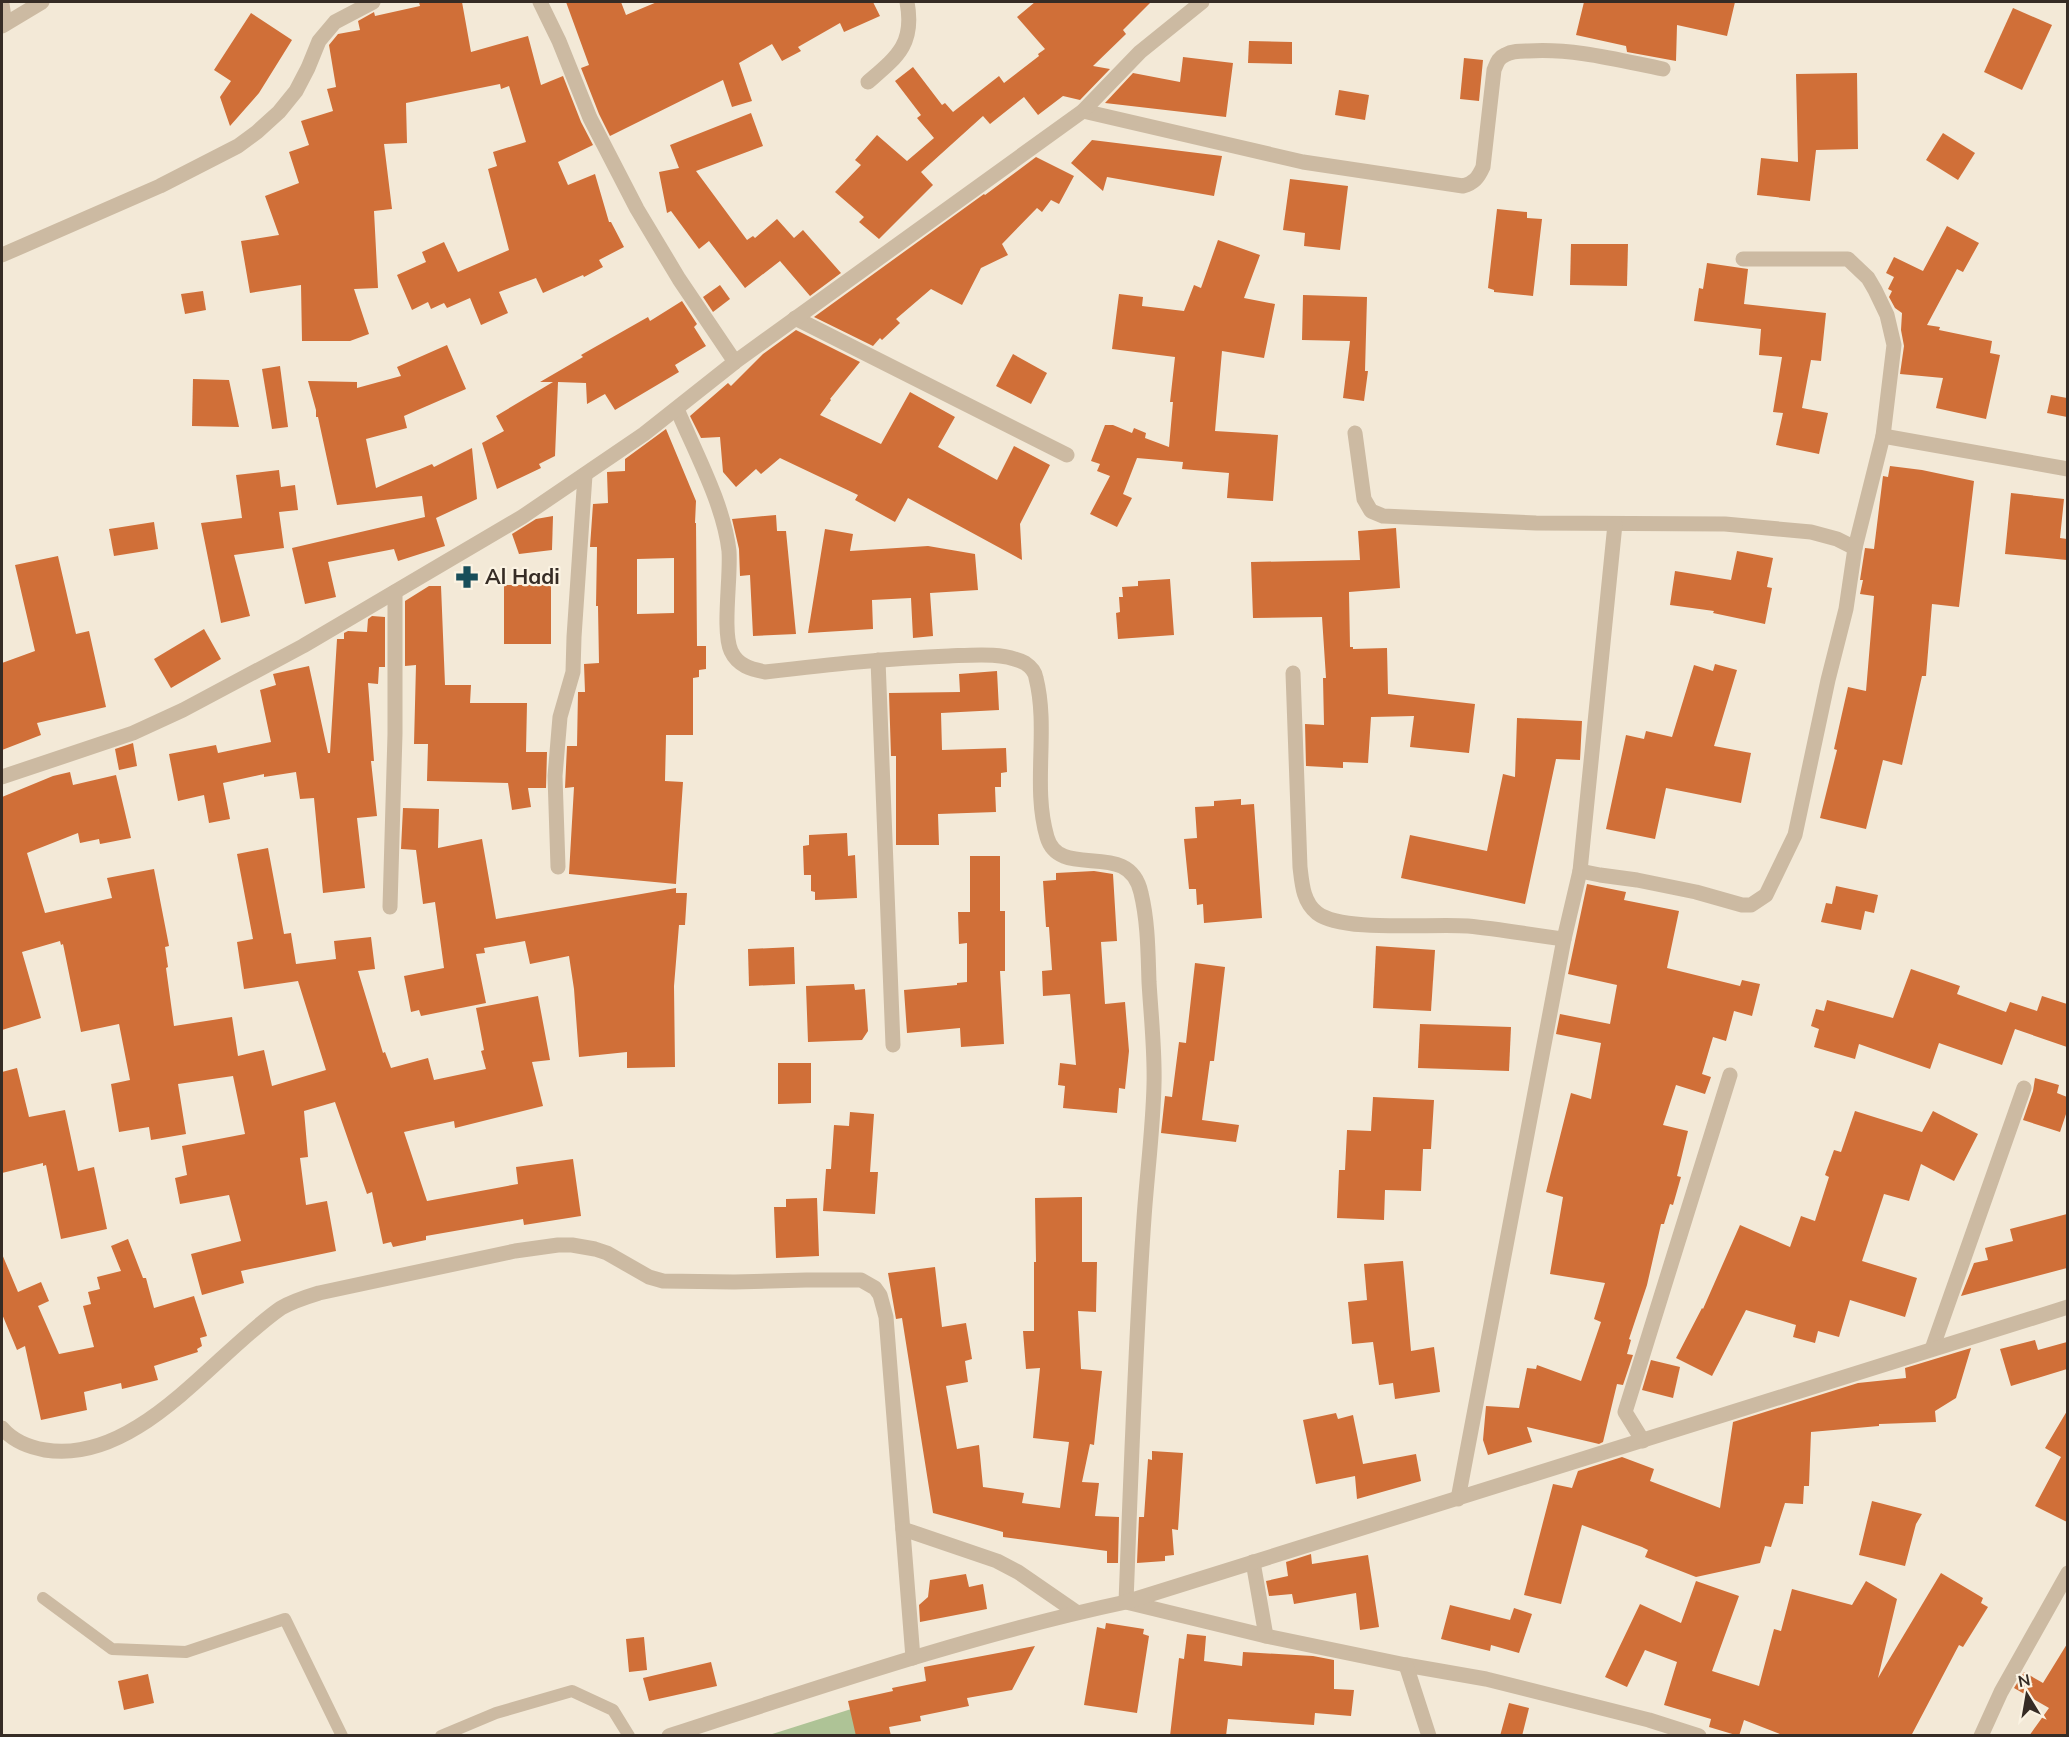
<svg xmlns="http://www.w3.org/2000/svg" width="2069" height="1737" font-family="Mulish,sans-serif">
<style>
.green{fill:#aec396}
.building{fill:#d06f38;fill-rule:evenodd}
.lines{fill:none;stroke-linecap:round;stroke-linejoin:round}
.lane{stroke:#ccbaa2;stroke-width:12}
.street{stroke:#ccbaa2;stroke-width:15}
.labels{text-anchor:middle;stroke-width:4.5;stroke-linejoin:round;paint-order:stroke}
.poi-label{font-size:21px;font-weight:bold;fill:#362c25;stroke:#fbf3e3;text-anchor:start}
</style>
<rect width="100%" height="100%" fill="#f3e9d7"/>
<!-- green -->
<polygon class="green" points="867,1704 881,1736 766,1736"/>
<!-- building -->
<g class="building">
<polygon points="419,2 462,2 471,52 528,36 541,85 563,76 581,122 593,145 558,162 568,185 595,174 609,222 611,222 624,247 599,260 603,267 584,277 583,275 543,293 536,278 499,292 508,313 481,325 470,298 447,308 444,303 431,309 428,302 412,310 397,275 426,262 422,252 444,242 458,272 509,250 488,169 497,166 493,152 526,142 509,86 501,89 500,84 406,103 407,143 384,144 392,209 374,211 378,288 354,289 369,334 350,341 302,341 301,285 250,293 241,241 279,235 265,196 299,183 289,152 309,145 301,121 333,111 327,89 336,87 329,45 338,34 360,30 358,21 374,12 375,16 420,6"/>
<polygon points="566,2 621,2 626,15 657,2 873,2 880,16 844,32 840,23 798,47 801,51 782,61 772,44 739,63 752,101 732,107 723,80 610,136 599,114 581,68 589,65"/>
<polygon points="1035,2 1151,2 1123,30 1126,34 1093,66 1110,69 1080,100 1063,96 1038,115 1024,97 990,124 983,116 921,172 933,185 879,239 859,222 864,217 835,192 861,165 855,160 877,135 907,161 934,138 917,118 921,115 895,81 913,67 942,105 945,103 953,112 999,76 1004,83 1039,56 1038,54 1045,49 1017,17"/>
<polygon points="1584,2 1735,2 1727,36 1677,25 1676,61 1627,52 1626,46 1576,35"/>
<polygon points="2013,8 2052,25 2022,90 1984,72"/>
<polygon points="251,13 292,40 259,93 230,126 220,97 231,81 214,70"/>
<polygon points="1249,41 1292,42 1292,64 1248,63"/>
<polygon points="1183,57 1233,63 1226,117 1105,103 1133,73 1180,82"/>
<polygon points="1464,58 1483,60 1479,101 1460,99"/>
<polygon points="1857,73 1858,149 1816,150 1810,201 1757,195 1761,158 1798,162 1796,74"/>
<polygon points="1339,90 1369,95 1365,120 1335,115"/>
<polygon points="751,113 763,146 696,171 747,240 753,236 755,238 777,219 794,238 803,230 841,273 810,296 780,261 745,288 709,241 699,249 671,211 667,213 659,172 679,168 670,145"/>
<polygon points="1943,133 1975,153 1958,180 1926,160"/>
<polygon points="1092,140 1222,156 1214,196 1107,177 1103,191 1071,163"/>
<polygon points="1036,157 1074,176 1059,204 1051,200 1042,212 1037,208 1002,244 1008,255 981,268 962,305 931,289 896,319 900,323 882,340 880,338 873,346 814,317 984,194 985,195"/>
<polygon points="1290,179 1348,186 1340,250 1304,246 1305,233 1283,230"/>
<polygon points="1497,209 1527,212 1527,218 1542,219 1533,296 1494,292 1494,290 1488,288"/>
<polygon points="1947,226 1979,243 1963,272 1957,269 1927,325 1940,327 1939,330 1992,341 1990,353 2000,355 1986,419 1936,408 1943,378 1900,374 1904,346 1901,330 1902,313 1895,308 1889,297 1892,291 1888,289 1894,277 1886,273 1894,257 1923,271"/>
<polygon points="1218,240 1260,255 1244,298 1275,304 1264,358 1222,351 1215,431 1278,435 1273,501 1227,498 1229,473 1182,469 1183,462 1137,458 1123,494 1132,498 1117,527 1090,514 1110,476 1097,471 1100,464 1091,461 1105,425 1113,425 1132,433 1134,428 1146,433 1145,438 1169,447 1173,402 1170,402 1175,357 1112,349 1119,294 1143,297 1142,306 1184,311 1194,285 1201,288"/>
<polygon points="1571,244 1628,244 1627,286 1570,285"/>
<polygon points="1707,263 1748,269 1744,304 1826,313 1821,361 1811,360 1802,408 1828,413 1819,454 1776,445 1783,413 1773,412 1782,357 1759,355 1761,329 1694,321 1699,288 1703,289"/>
<polygon points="720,285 730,299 713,312 703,297"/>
<polygon points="203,291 206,310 185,314 181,294"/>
<polygon points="1303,295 1367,297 1365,371 1368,371 1364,401 1343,398 1350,341 1302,340"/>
<polygon points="682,301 697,324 694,327 706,346 675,365 679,372 615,410 605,394 587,404 586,383 558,382 555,456 539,464 541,468 497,489 482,443 504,431 496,416 553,382 540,382 583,357 581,355 648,317 650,321"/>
<polygon points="796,330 860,362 830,399 831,400 820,415 881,444 910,392 955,417 938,447 997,480 1014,446 1050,465 1020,524 1022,560 908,498 895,522 855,500 858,495 780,458 761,474 756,469 736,487 723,472 720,437 701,438 690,416 728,383 731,386 763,354"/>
<polygon points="447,345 466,389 404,416 407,428 366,439 376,488 432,464 434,467 472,448 477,499 436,518 445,546 398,561 394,549 328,562 336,597 305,604 292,548 425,517 422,496 337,505 318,417 316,417 316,410 308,381 357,382 357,388 401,376 397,367"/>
<polygon points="1013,354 1047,373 1031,404 996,386"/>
<polygon points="280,366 288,427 272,429 262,369"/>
<polygon points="193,379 229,380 239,427 192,426"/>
<polygon points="2051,395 2067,398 2067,417 2047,413"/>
<path d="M 666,429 L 696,501 L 695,523 L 696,523 L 697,646 L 706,646 L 706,669 L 699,670 L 699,677 L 693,678 L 693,735 L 666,735 L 665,781 L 683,782 L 676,884 L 569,874 L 574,787 L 565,788 L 567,746 L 577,746 L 578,692 L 585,692 L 584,664 L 599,663 L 598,606 L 596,606 L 597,547 L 590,547 L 593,504 L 608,503 L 607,472 L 625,471 L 625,459 ZM 674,558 L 674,613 L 637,614 L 637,559 Z"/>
<polygon points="1890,466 1922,470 1974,481 1959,607 1932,604 1926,676 1922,676 1902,765 1883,760 1866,829 1820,818 1837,750 1834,749 1848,687 1866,691 1874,596 1860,594 1863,580 1860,580 1865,548 1874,549 1883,476 1888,477"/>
<polygon points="279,470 281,487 295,485 298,510 279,512 284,548 234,555 250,616 221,623 201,523 242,518 236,475"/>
<polygon points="2011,493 2064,499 2060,538 2067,539 2067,560 2005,554"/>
<polygon points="776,515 777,531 786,531 796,634 753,636 750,575 740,576 739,549 732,519"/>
<polygon points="553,516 552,550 519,554 512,534 536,519"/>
<polygon points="154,522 158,549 114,556 109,529"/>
<polygon points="1396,528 1400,588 1349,592 1350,647 1353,647 1353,649 1387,648 1388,694 1475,704 1469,753 1410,747 1414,716 1371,717 1368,763 1343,762 1343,768 1306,766 1305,724 1324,725 1323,678 1326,678 1322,617 1253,618 1251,562 1360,560 1358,531"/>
<polygon points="825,529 853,534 850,551 928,546 975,554 978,590 930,593 933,636 913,638 911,598 872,600 873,629 808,633"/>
<polygon points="1737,551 1773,558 1767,587 1772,588 1765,624 1713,613 1714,611 1670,605 1675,571 1731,580"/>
<polygon points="58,556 76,634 89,631 106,707 37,723 41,735 2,750 2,663 35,651 15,565"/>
<polygon points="1170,579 1174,635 1118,639 1116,613 1120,612 1119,597 1123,597 1122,587 1138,586 1138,581"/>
<rect x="504" y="585" width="47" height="59"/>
<polygon points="429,586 441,586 445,685 471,685 470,703 527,703 526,752 547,752 546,788 528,788 531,807 512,810 508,783 427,781 428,744 414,744 416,665 405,666 405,601"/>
<polygon points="372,616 385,617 385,667 379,667 378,684 368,683 374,761 371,761 377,816 357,818 365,888 323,893 314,798 300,799 296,772 264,777 264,774 223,783 230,819 209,823 204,795 178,801 169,754 216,745 218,753 271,742 260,690 276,685 273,674 309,666 328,753 330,753 337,639 344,639 344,633 348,631 367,632 368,619"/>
<polygon points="204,629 221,659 171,688 154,659"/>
<polygon points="1715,664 1737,670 1714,746 1751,753 1741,803 1666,788 1655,839 1606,829 1626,735 1644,739 1646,731 1672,737 1694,665 1713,671"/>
<polygon points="997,671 999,710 941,713 942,750 1006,748 1007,772 1001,773 1001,787 995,787 996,812 938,814 939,845 896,845 896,756 891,756 889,693 960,692 959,674"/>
<polygon points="1517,718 1582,721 1580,760 1556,759 1525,904 1401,878 1410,835 1487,851 1503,774 1515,777"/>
<polygon points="133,743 137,766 119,770 115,749"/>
<polygon points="70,772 73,785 116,775 131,838 100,844 99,839 80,843 78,833 27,853 45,913 112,898 107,878 154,869 169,946 165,947 168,967 166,968 174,1026 232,1017 238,1056 264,1050 272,1086 326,1070 298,981 244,989 237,942 253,939 237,854 268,848 284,934 291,933 296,964 336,959 334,941 371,937 375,969 358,971 383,1053 385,1052 391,1068 428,1058 434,1080 486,1069 481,1051 484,1050 476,1008 538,996 550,1060 532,1062 543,1106 455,1128 454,1121 404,1132 427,1201 518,1184 516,1167 573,1159 581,1216 524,1225 523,1219 426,1236 426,1240 393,1247 391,1242 383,1244 372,1192 367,1194 335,1102 304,1111 308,1157 300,1158 306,1205 327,1201 336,1251 241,1271 244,1283 202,1295 191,1254 241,1241 229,1195 180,1204 175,1178 187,1175 182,1146 245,1134 233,1076 178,1084 186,1134 151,1140 149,1127 119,1132 111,1084 130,1080 119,1024 81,1032 63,944 61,945 60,941 22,952 41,1018 2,1030 2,797 53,776"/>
<polygon points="1241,799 1241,805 1254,804 1262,918 1204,923 1203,904 1197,905 1196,889 1189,889 1184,839 1197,838 1195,807 1214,806 1214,801"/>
<polygon points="403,808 439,809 438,848 482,839 496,919 676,888 676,893 687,893 685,925 679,925 674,986 675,1067 627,1068 627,1052 579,1057 574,989 569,956 530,964 525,941 484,948 485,953 476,954 486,1003 421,1016 419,1010 411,1012 404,976 444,968 435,902 423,904 416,850 401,849"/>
<polygon points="847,833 848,856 855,855 857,898 815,900 815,892 811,891 811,875 804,875 803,846 809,845 809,835"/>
<polygon points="970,856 1000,856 1000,911 1005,911 1005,971 1000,971 1004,1044 961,1047 960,1028 907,1033 904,990 957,985 957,983 967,982 967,943 959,944 958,912 970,912"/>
<polygon points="1094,871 1113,874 1117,941 1101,942 1105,1004 1125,1002 1129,1051 1125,1089 1119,1088 1117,1113 1063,1108 1065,1086 1058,1085 1060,1063 1076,1065 1070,994 1043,996 1042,971 1052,970 1049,927 1046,927 1043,881 1056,880 1056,873"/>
<polygon points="1587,884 1626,892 1624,900 1679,911 1667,968 1740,986 1742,980 1760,984 1752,1016 1734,1011 1726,1041 1713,1037 1702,1074 1711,1077 1705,1094 1676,1085 1663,1125 1688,1131 1677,1176 1681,1177 1673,1205 1670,1204 1664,1224 1661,1224 1647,1285 1629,1339 1631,1340 1627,1354 1633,1355 1623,1385 1617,1384 1603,1442 1599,1444 1527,1427 1532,1442 1488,1455 1483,1440 1486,1406 1519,1408 1527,1368 1536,1369 1537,1365 1581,1381 1601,1322 1594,1319 1605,1283 1550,1274 1563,1197 1546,1192 1571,1093 1591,1099 1601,1043 1556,1034 1560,1014 1610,1024 1617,985 1568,974"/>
<polygon points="1836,886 1878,895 1874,913 1865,911 1861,930 1821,922 1826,903 1832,904"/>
<polygon points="1376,946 1435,950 1431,1011 1373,1008"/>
<polygon points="794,947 795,984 749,986 748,949"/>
<polygon points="1195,963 1225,967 1214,1061 1210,1061 1202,1120 1239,1125 1236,1142 1161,1133 1165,1096 1172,1097 1179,1042 1186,1043"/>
<polygon points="1911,969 1960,986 1957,994 2006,1012 2010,1002 2037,1011 2042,996 2067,1004 2067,1047 2015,1029 2002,1065 1939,1043 1930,1069 1859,1044 1855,1059 1814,1047 1819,1029 1811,1026 1816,1009 1824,1011 1827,1000 1893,1018"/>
<polygon points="854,984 855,990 865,989 868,1031 862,1040 808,1042 806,986"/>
<polygon points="1420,1024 1511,1027 1509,1071 1418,1068"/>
<polygon points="778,1063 811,1063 811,1103 778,1104"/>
<polygon points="17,1068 29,1117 65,1110 78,1171 94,1167 107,1229 61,1239 46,1165 43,1166 43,1163 2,1173 2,1072"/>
<polygon points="2035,1078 2059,1085 2057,1093 2067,1097 2067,1111 2060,1132 2023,1120 2033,1091"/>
<polygon points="1373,1097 1434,1100 1431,1149 1423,1149 1421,1191 1385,1190 1384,1220 1337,1218 1339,1170 1345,1170 1347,1130 1371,1131"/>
<polygon points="1855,1111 1922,1132 1933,1111 1978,1134 1954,1181 1921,1164 1909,1201 1884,1194 1862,1261 1917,1278 1905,1317 1850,1300 1839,1337 1818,1331 1815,1343 1793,1337 1796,1325 1746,1310 1712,1376 1676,1358 1702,1308 1703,1309 1740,1225 1790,1247 1801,1216 1815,1221 1829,1177 1825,1175 1834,1150 1841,1152"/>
<polygon points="850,1112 874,1114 870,1172 878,1172 875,1214 823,1211 826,1169 831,1169 834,1125 849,1126"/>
<polygon points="1082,1197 1082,1262 1097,1262 1096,1312 1078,1311 1081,1369 1102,1371 1094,1445 1090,1444 1082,1482 1099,1483 1095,1516 1119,1517 1118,1563 1107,1563 1107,1551 1003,1537 1003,1532 933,1513 902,1318 896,1319 888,1273 935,1267 942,1327 966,1323 972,1359 965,1361 968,1382 946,1386 957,1449 979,1445 983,1487 1024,1493 1022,1503 1060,1508 1069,1442 1033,1438 1040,1368 1026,1369 1023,1331 1034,1331 1034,1262 1036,1262 1035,1198"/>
<polygon points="817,1198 819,1256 776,1258 774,1207 786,1207 786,1199"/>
<polygon points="2067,1214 2067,1268 1961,1296 1974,1263 1988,1260 1985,1248 2013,1241 2010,1229"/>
<polygon points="128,1239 143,1278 146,1278 154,1308 194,1296 207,1336 200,1338 202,1346 197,1349 198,1352 154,1366 158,1380 122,1389 121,1383 84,1392 87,1410 41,1420 25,1346 17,1350 2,1314 2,1254 18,1292 41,1282 49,1301 38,1306 59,1354 94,1347 83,1306 91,1304 88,1292 100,1289 97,1277 121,1271 111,1246"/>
<polygon points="1403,1261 1411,1351 1434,1347 1440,1392 1395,1399 1393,1383 1379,1385 1373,1342 1352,1344 1348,1302 1367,1300 1364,1264"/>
<polygon points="2035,1340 2038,1350 2067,1342 2067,1369 2011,1386 2000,1349"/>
<polygon points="1971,1348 1956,1398 1935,1411 1936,1422 1879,1424 1879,1426 1811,1432 1809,1486 1804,1486 1803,1504 1785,1503 1771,1547 1765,1546 1760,1563 1696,1577 1645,1557 1648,1550 1642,1547 1582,1525 1561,1604 1524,1595 1553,1484 1572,1488 1578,1471 1622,1457 1654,1469 1650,1481 1720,1508 1733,1422 1858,1383 1906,1378 1905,1368"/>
<polygon points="1651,1360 1680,1367 1673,1398 1642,1390"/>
<polygon points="2067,1411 2067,1522 2035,1506 2061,1457 2045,1448"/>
<polygon points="1336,1413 1338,1419 1353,1415 1363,1464 1416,1454 1421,1481 1357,1499 1355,1476 1316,1484 1303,1420"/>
<polygon points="1152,1451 1183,1453 1178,1530 1172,1529 1174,1555 1165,1556 1165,1561 1137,1563 1139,1517 1144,1517 1148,1459 1152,1460"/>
<polygon points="1872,1501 1922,1514 1916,1524 1905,1566 1859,1555"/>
<polygon points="1311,1554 1312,1564 1368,1555 1379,1627 1360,1630 1356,1593 1294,1604 1292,1594 1269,1596 1266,1581 1288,1576 1286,1562"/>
<polygon points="1941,1573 1983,1598 1981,1603 1988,1607 1963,1647 1959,1645 1911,1736 1785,1736 1744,1720 1739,1736 1709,1727 1711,1719 1664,1705 1677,1662 1645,1650 1627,1687 1605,1677 1640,1604 1681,1623 1696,1581 1739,1596 1712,1671 1759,1686 1774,1629 1781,1631 1792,1589 1852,1605 1866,1581 1897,1599 1878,1678"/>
<polygon points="966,1574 969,1587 983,1584 987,1609 920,1622 919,1605 928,1597 930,1580"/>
<polygon points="1450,1605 1510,1620 1514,1608 1532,1614 1519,1653 1491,1645 1490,1651 1441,1639"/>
<polygon points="1106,1623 1144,1629 1143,1634 1149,1636 1137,1713 1084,1705 1097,1627 1105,1629"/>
<polygon points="1187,1634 1206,1636 1204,1661 1242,1666 1243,1652 1313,1656 1334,1660 1334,1689 1354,1690 1351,1716 1315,1713 1314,1725 1228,1719 1226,1736 1170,1736 1179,1658 1184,1659"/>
<polygon points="644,1637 647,1670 629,1672 626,1639"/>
<polygon points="2067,1644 2067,1736 2029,1736 2049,1708 2014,1688 2024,1672 2043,1683"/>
<polygon points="1035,1646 1012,1690 967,1698 969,1706 920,1716 921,1721 889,1727 891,1736 856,1736 848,1701 893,1691 892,1688 926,1681 924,1667"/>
<polygon points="711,1662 717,1686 649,1701 643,1678"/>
<polygon points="148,1674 154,1703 124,1710 118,1681"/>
<polygon points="1509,1703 1529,1708 1522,1736 1500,1736"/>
</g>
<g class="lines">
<!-- lane -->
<g class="lane">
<polyline points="43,1598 112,1649 186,1652 285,1619 342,1736"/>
<polyline points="441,1736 496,1713 572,1691 613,1710 629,1736"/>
</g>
<!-- street -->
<g class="street">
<polyline points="540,2 559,41 590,118 637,209 679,279 735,362"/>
<polyline points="2,4 5,24"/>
<polyline points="2,26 42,2"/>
<path d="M 868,82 C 897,57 915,44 907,2"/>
<path d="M 1083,111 L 1303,162 L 1463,186 C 1474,183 1478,178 1483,167 L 1494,70 C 1497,63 1498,58 1505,55 C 1512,51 1520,51 1528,51 C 1574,48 1618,60 1663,69"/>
<polyline points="2,255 160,186 238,146 257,132 279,112 296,91 308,68 319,41 335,22 373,2"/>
<polyline points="795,318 1067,455"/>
<path d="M 677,409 C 695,452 724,505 729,551 C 731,577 722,631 731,651 C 738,666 751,669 765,672 C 826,665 888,658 949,656 C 974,655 1003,652 1025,663 C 1031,667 1035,671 1036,678 C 1049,730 1032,786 1047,837 C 1060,882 1129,837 1141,893 C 1148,922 1148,953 1149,982 C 1151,1016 1155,1051 1154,1085 C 1153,1129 1147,1174 1144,1218 C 1135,1346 1131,1474 1126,1602 L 1266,1636 L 1406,1665 L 1486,1679 L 1649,1720 L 1699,1736"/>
<polyline points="1355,433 1364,499 1371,511 1383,516 1536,523 1725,524 1811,532 1837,539 1855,548"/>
<polyline points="1883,436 2068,469"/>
<polyline points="878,660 893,1045"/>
<path d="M 1293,673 L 1300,867 C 1302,884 1303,902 1317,913 C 1343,933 1433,923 1468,926 C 1500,929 1532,935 1564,939"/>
<polyline points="2,777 133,733 183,710 303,646 522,517 644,434 735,362 1083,111 1140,52 1202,2"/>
<polyline points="558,867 555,776 560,717 573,672 574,637 585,475"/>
<polyline points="1580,871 1600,875 1637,880 1696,892 1742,905 1751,905 1766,895 1795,835 1828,680 1846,609 1855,548 1883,436 1894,345 1887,315 1875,290 1868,278 1848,259 1743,259"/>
<polyline points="390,907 395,734 395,592"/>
<polyline points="1932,1349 2024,1088"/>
<path d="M 2,1428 C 13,1441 28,1447 45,1450 C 137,1465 213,1355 281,1308 C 293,1301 306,1297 319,1293 L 515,1251 L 558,1245 L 572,1245 L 595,1249 L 607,1253 L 649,1277 L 663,1281 L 734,1282 L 806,1280 L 861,1280 L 875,1288 L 880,1295 L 886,1317 L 913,1658"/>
<polyline points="1643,1441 1625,1412 1730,1075"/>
<polyline points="1458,1499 1564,939 1580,871 1615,524"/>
<polyline points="903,1529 997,1561 1018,1572 1076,1612"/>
<polyline points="1253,1562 1266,1636"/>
<polyline points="1406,1665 1429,1736"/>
<path d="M 669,1736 C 820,1687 971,1635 1126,1602 L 2068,1307"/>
<polyline points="1981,1736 2001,1692 2068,1573"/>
</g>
</g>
<!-- icons -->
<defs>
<g id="pharmacy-bare" transform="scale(1.8)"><path d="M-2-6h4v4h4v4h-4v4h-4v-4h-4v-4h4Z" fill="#184e5a" stroke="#fbf3e3" stroke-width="2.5" paint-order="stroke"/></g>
</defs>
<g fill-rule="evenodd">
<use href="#pharmacy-bare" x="467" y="577"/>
</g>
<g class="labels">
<!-- poi labels -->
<g class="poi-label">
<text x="485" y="584">Al Hadi</text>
</g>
</g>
<!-- border -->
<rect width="2069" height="1737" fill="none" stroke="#362c25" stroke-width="6"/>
<!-- north arrow -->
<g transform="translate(2027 1695) rotate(349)" stroke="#fbf3e3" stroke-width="4.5" paint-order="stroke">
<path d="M0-4.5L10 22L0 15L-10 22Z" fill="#362c25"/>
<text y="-9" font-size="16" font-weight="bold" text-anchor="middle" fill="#362c25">N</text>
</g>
</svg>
